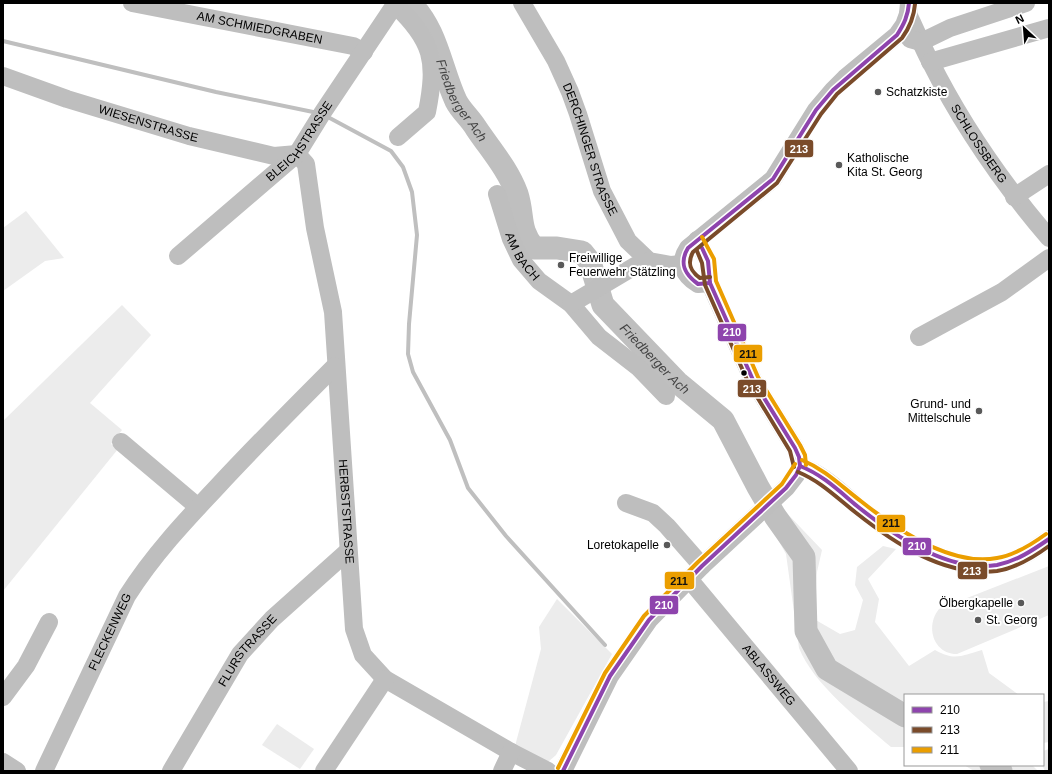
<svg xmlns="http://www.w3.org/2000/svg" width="1052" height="774" font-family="Helvetica,sans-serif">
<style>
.green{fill:#ececec}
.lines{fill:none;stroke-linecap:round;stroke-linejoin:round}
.stream{stroke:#bfbfbf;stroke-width:4}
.river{stroke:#bfbfbf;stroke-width:23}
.minor{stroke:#bebebe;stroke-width:18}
.bus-1-casing{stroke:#fff;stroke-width:7}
.bus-2-casing{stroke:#fff;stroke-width:7}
.bus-3-casing{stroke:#fff;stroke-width:7}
.bus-1{stroke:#8e44ad;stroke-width:4}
.bus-2{stroke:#7a4b2a;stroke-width:4}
.bus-3{stroke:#eb9e00;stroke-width:4}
.poi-dot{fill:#595959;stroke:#fff;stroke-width:1.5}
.bus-dot{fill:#000;stroke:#fff;stroke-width:1.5}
.labels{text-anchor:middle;stroke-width:4;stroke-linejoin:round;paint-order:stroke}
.street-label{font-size:12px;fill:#000;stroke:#fff}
.poi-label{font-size:12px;fill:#000;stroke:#fff;text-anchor:start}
.water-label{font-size:13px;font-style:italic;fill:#444;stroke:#fff}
.line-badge{stroke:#fff;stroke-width:1.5}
.badge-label{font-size:11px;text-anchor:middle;font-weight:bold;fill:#fff}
.pale-badge-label{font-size:11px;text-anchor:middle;font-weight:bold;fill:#111}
</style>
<rect width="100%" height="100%" fill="#fff"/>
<!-- green -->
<g class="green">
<polygon points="26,211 64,258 45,261 3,291 3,228"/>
<polygon points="122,305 151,335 90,403 122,430 111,444 118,449 3,591 3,421"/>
<path d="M 782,508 L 822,550 L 817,572 L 814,619 L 840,634 L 855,630 L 863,600 L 855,585 L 857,567 L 883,546 L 896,549 L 868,579 L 879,599 L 875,622 L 909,666 L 935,650 C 955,661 961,656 982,650 L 989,673 L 1019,695 L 905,695 L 905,747 L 891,747 C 862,722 813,684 799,648 L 786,554 L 768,522 Z"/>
<path d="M 1049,566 L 1049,615 L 957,654 C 933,654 925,626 939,609 Z"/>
<polygon points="557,599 612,654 556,755 549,761 541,762 515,746 541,649 539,627"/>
<polygon points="1049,701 1049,742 1043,743 1043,702"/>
<polygon points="277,724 314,749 300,769 262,745"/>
<polygon points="1049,749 1049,771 1045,771 1042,765 1043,751"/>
<polygon points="964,765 1032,765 1038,771 974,771"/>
</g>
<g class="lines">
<!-- stream -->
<g class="stream">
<polyline points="3,41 216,92 318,113"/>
<polyline points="326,116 391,151 403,167 412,192 417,235 409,324 408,354 413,372 450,440 468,488 506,536 605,645"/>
</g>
<!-- river -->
<g class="river">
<path id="s1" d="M 410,3 C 437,29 441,69 456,101 C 461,111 470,118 476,128 C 490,149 508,169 517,194 C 524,216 518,229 534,248 L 557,248 L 582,252 L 590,262 L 603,305 L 677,382 L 723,420 L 758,487 L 775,516 L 804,557 L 806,631 L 827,669 L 905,716"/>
<polyline points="991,765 1001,771"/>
</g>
<!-- minor -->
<g class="minor">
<path id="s2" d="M 132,3 L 353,46 L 364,52"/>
<path id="s3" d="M 522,3 L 556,61 L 570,92 L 578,114 L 602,191 L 628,241 L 649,261 L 671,265 L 682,264"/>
<path d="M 395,5 C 433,41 437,61 427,112 L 398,137"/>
<path id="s4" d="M 908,14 C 916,30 922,46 930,61 C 962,125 1003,184 1049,238"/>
<polyline points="910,39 921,42 950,28 1026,3"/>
<polyline points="930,62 1049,28"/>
<path id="s5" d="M 3,76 L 67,99 L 189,136 L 274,156 L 297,154"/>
<path id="s6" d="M 297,154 L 306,164 L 315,228 L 333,312 L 354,629 L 363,655 L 385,679 L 511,752 L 548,771"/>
<path id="s7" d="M 497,194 L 511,239 L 521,260 L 539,281 L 571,304 L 599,337 L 639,368 L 666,396"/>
<polyline points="1014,197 1049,174"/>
<polyline points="697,240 708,261 710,283 753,380 795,448 799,457 800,466"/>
<path id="s8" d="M 178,256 L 297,154 L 323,112 L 396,3"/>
<path d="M 710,283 L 698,284 C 683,275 678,263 688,248 L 773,179 L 816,110 L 833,90 L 845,78 L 897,35 L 904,25 L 908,14 L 909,3"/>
<polyline points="571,304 635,266 649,261"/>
<polyline points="919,337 1002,292 1049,258"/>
<polyline points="121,442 198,507"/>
<path d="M 800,466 C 821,473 840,491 857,506 C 897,538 964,584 1018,558 C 1029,553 1039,546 1049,539"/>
<polyline points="626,503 653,513 667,526 702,566"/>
<path id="s9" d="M 689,579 L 849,771"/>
<polyline points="3,697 26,666 49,622"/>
<polyline points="3,762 17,771"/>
<path id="s10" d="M 44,771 L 127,596 C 153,555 185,521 218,486 C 256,445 296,405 335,366"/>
<path id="s11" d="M 171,771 L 240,654 L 272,619 L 348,551"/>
<polyline points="324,771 385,679"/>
<polyline points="502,771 511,752"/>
<polyline points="563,771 610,676 649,620 702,566 786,488 796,475 800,466"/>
</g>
<!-- bus-1 casing -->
<g class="bus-1-casing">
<g id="bus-1">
<polyline points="702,248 708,261 710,283 753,380 795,448 799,457 800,466"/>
<path d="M 710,283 L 698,284 C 684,274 679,263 688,248 L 773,179 L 816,110 L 833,90 L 897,35 C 904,24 908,16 909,3"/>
<path d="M 800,466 C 823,475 839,491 857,506 C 893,535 949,573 997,565 C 1017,561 1033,550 1049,539"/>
<polyline points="563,771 610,676 649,620 702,566 786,488 796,475 800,466"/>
</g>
</g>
<!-- bus-2 casing -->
<g class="bus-2-casing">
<g id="bus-2">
<polyline points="697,251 702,263 705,285 748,382 790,451 794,467"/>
<path d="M 710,277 L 700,278 C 690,271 687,263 693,252 L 777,183 L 821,114 L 837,94 L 902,38 C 910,27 914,17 915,4"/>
<path d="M 798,472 C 820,481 836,497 855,512 C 894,543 944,577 997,571 C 1016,568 1034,557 1049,546"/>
</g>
</g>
<!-- bus-3 casing -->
<g class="bus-3-casing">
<g id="bus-3">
<polyline points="702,237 714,259 716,281 758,377 800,445 805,455 806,465"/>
<path d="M 802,460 C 826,470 842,487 862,502 C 896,529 951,567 997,558 C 1015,555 1031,545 1046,534"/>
<polyline points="558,768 605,673 644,616 698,562 782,484 795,464"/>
</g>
</g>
<!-- bus-1 -->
<use href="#bus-1" class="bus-1"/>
<!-- bus-2 -->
<use href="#bus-2" class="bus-2"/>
<!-- bus-3 -->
<use href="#bus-3" class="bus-3"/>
</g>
<!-- markers -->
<g class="poi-dot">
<circle cx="878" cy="92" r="4"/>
<circle cx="839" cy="165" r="4"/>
<circle cx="561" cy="265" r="4"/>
<circle cx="979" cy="411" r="4"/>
<circle cx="667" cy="545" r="4"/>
<circle cx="1021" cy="603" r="4"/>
<circle cx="978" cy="620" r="4"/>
</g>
<circle class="bus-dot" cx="744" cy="373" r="3.5"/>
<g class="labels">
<!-- street labels -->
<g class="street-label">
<text dy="4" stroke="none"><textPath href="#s2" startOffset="130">AM SCHMIEDGRABEN</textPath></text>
<text dy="4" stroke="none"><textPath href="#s5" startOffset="153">WIESENSTRASSE</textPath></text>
<text dy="4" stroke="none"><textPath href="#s8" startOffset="168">BLEICHSTRASSE</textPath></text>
<text dy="4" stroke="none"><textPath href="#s4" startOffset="148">SCHLOSSBERG</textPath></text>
<text dy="4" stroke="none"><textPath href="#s3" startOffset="162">DERCHINGER STRASSE</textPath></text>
<text dy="4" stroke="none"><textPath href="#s7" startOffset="68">AM BACH</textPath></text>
<text dy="4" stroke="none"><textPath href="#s6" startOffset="364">HERBSTSTRASSE</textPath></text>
<text dy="4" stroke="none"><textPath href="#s10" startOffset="154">FLECKENWEG</textPath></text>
<text dy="4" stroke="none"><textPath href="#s11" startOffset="143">FLURSTRASSE</textPath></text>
<text dy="4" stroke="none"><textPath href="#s9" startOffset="125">ABLASSWEG</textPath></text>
</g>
<!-- poi labels -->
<g class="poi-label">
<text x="886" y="96">Schatzkiste</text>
<text x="847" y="162">Katholische<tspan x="847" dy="14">Kita St. Georg</tspan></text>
<text x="569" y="262">Freiwillige<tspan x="569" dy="14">Feuerwehr Stätzling</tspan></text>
<text x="971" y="408" text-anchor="end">Grund- und<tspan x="971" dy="14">Mittelschule</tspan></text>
<text x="659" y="549" text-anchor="end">Loretokapelle</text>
<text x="1013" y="607" text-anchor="end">Ölbergkapelle</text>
<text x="986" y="624">St. Georg</text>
</g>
<!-- water labels -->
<g class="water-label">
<text dy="5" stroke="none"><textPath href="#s1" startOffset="111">Friedberger Ach</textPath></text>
<text dy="5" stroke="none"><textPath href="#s1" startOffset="459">Friedberger Ach</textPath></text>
</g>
</g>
<g class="line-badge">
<rect x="784" y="139" width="30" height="19" rx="4" fill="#7a4b2a"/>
<rect x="717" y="323" width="30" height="19" rx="4" fill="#8e44ad"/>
<rect x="733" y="344" width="30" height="19" rx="4" fill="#eb9e00"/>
<rect x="737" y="379" width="30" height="19" rx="4" fill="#7a4b2a"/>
<rect x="876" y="514" width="30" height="19" rx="4" fill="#eb9e00"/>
<rect x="902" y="537" width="30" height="19" rx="4" fill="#8e44ad"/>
<rect x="957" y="561" width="31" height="19" rx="4" fill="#7a4b2a"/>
<rect x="664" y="571" width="31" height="19" rx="4" fill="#eb9e00"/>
<rect x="649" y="595" width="30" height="20" rx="4" fill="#8e44ad"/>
</g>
<g class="badge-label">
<text x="799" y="153">213</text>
<text x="732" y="336">210</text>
<text x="752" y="393">213</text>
<text x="917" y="550">210</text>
<text x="972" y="575">213</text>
<text x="664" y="609">210</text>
</g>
<g class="pale-badge-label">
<text x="748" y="358">211</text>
<text x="891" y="527">211</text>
<text x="679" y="585">211</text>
</g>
<!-- border -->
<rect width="1052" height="774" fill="none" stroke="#000000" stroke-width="8"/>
<!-- legend -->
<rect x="904" y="694" width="140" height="72" fill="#ffffff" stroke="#999999"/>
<rect x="912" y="707" width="20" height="6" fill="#8e44ad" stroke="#999999"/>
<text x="940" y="714" font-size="12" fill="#000000">210</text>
<rect x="912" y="727" width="20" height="6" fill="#7a4b2a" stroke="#999999"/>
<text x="940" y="734" font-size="12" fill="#000000">213</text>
<rect x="912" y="747" width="20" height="6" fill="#eb9e00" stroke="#999999"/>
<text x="940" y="754" font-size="12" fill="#000000">211</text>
<!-- north arrow -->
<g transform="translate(1024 28) rotate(334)" stroke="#ffffff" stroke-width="3" paint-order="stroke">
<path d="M0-3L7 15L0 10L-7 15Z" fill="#000000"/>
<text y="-6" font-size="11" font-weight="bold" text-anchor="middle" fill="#000000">N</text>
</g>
</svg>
